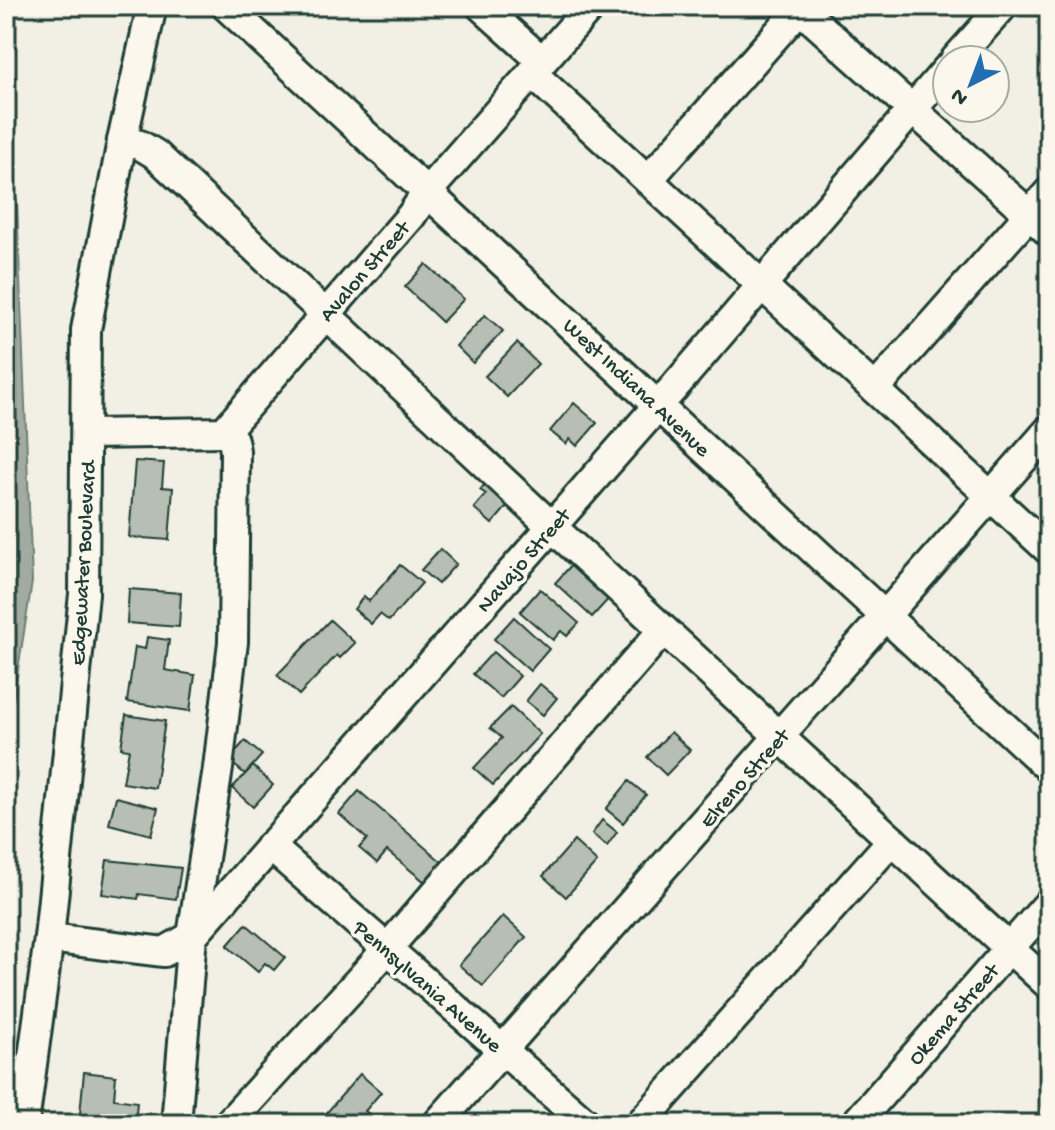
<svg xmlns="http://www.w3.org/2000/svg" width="1055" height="1130" font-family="'Gochi Hand',sans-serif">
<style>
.water{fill:#a2aba1;stroke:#6e7f75;stroke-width:2}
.building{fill:#b7beb3;stroke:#1f3d34;stroke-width:2}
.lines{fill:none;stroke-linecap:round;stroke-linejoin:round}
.minor-casing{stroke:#1f3d34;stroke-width:34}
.minor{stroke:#fbf7ec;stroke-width:28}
.labels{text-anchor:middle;stroke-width:7;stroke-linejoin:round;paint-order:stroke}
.street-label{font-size:22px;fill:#1f3d34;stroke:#fbf7ec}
</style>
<rect width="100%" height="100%" fill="#f2f0e5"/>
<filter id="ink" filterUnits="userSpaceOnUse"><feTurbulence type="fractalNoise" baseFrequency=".0125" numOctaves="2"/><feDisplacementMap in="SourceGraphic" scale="16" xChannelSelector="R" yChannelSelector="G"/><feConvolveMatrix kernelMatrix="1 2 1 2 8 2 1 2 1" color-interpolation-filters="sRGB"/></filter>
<g filter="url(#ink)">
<!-- water -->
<polygon class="water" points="6,157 17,202 32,582 6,745"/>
<!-- building -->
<g class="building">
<polygon points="426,264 464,299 442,322 405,287"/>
<polygon points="485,315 503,331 473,363 456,346"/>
<polygon points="517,343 538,364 507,397 485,376"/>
<polygon points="574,403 597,423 577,446 570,439 566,444 550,431"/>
<polygon points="135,461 164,463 162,487 173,488 169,540 129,537"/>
<polygon points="486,483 510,503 492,524 474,508 486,494 480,490"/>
<polygon points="440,549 456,564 438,584 421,570"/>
<polygon points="575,561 612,595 592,617 555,583"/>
<polygon points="400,565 422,583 389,621 380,614 371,624 354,609 364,596 369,601"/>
<polygon points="129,589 181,593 179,627 127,623"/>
<polygon points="540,589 579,623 567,636 561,631 553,640 520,612"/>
<polygon points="514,617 549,649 530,671 494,639"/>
<polygon points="330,620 355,643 340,658 337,655 299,695 277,675"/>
<polygon points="147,637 169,640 165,670 195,675 190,711 127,702 135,647 145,649"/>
<polygon points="493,652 520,676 501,698 473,674"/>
<polygon points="540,684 557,698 543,715 526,701"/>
<polygon points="511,707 540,734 493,785 474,768 502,738 490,728"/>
<polygon points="126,715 165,721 155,788 123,783 129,749 121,748"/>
<polygon points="671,732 690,750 666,775 647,757"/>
<polygon points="245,741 262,755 245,774 228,760"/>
<polygon points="253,766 273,785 253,807 232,788"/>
<polygon points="629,781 646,795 623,823 606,809"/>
<polygon points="359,791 442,862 425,882 387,851 377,863 359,848 367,839 339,814"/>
<polygon points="116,797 158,808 151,835 109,824"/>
<polygon points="602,820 617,832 607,846 592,834"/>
<polygon points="574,841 597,862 566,897 543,876"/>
<polygon points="107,860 181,868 176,899 139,894 138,899 102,894"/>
<polygon points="503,916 526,937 483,986 459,965"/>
<polygon points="246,924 285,957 274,970 265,963 258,972 227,946"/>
<polygon points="84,1072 116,1076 114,1099 137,1102 135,1124 79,1124"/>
<polygon points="360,1074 381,1092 365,1111 369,1114 361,1124 317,1124"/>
</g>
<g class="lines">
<!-- minor casing -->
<g class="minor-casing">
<g id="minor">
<polyline points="226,6 1049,768"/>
<polyline points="481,6 542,61"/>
<polyline points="797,6 1049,232"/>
<polyline points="955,60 1003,6"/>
<polyline points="532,73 1049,550"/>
<polyline points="122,141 140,145 155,154 551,526 1049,985"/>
<polyline points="648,180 802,6"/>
<polyline points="875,389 1049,192"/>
<polyline points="87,434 224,432 411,216 427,192 591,6"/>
<polyline points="270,846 587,1124"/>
<polyline points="49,938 164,952 192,936 677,384 947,69"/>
<polyline points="24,1124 49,938 84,594 86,330 122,141 152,6"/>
<polyline points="176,1124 192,936 218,768 233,642 235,451 233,440 224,432"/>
<polyline points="228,1124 373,965 663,630"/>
<polyline points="437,1124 1049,430"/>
<polyline points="640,1124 892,840"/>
<polyline points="855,1124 1049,903"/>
</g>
</g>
<!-- minor -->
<use href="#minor" class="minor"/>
</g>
</g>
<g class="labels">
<!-- street labels -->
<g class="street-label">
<text transform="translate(363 270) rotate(-49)" y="8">Avalon Street</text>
<text transform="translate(638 386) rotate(43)" y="8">West Indiana Avenue</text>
<text transform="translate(522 559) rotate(-49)" y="8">Navajo Street</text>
<text transform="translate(81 563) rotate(-87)" y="8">Edgewater Boulevard</text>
<text transform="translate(743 777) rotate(-49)" y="8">Elreno Street</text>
<text transform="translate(429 985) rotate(41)" y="8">Pennsylvania Avenue</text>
<text transform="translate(952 1013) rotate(-49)" y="8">Okema Street</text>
</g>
</g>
<!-- margin -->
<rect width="1055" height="1130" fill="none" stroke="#fbf7ec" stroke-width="32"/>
<rect x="16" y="16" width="1023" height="1098" fill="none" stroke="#1f3d34" stroke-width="3" filter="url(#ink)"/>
<!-- north arrow -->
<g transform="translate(971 84) rotate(222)"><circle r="38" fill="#fbf7ec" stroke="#a3ada2" stroke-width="2"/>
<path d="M0-6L14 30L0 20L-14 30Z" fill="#1f6fb2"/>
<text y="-12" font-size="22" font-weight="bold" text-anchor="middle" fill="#1f3d34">N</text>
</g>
</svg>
